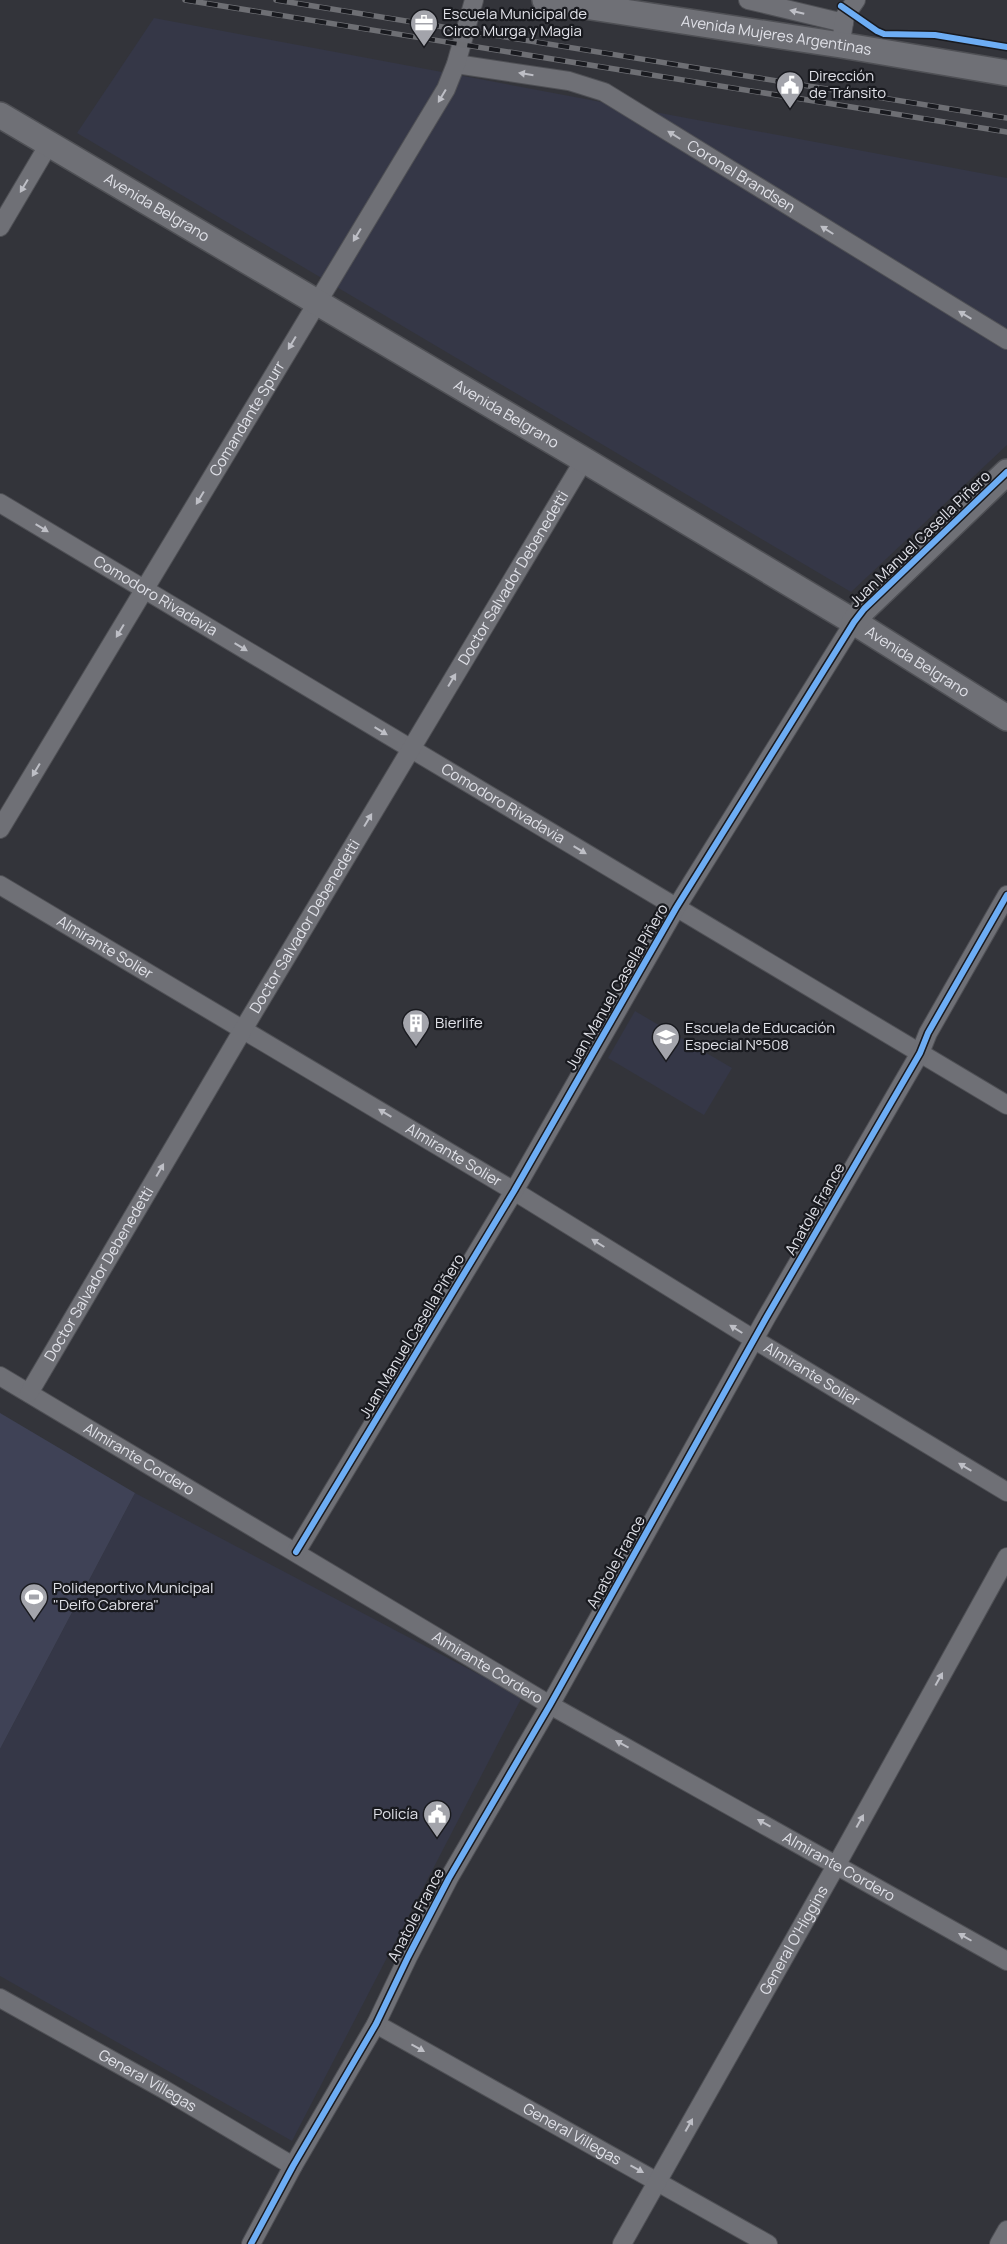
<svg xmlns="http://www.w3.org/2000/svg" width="1007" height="2244" font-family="Manrope,sans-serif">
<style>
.built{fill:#353747}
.green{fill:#3f4256}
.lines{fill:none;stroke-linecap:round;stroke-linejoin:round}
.street-casing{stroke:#4f5055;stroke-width:20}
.secondary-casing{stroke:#4f5055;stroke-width:28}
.street{stroke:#6f7076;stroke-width:18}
.secondary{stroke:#6f7076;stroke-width:25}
.rail-casing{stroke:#6e6f74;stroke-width:5.5}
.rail{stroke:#191a1f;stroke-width:4;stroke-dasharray:11;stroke-linecap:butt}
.cycleway-casing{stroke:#191a1f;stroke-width:9}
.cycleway{stroke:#6dadf4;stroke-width:6}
.oneway{fill:#bebfc6}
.labels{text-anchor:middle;stroke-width:4.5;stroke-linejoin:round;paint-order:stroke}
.poi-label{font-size:15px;fill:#e0e1e8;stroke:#191a1f;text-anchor:start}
.street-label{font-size:15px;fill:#e0e1e8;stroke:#191a1f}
</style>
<rect width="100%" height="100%" fill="#33343a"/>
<!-- built -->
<g class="built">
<polygon points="154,18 1007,178 1007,445 851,592 77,133"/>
<polygon points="635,1011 732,1068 704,1115 608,1058"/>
<polygon points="135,1493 522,1697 292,2141 0,1976 0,1749"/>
</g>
<!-- green -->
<polygon class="green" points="0,1413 135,1493 0,1749"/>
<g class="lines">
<!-- street casing -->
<g class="street-casing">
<g id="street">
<polyline points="748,0 844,23"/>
<polyline points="842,35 845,16 856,0"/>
<path id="s1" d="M 456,64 L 569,81 L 604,92 L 1007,340"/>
<polyline points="0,227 49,144"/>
<path id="s2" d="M 0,503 L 1007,1105"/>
<path id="s3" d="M 0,829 L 446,89 L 456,64 L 474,0"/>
<path id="s4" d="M 0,885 L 514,1191 L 755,1340 L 1007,1492"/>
<path id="s5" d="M 0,1376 L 550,1705 L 1007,1961"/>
<path id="s6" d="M 29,1393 L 244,1028 L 584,460"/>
<polyline points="296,1552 514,1191 676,908 854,622"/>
<path id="s7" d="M 0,1998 L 165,2090 L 293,2166"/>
<path id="s8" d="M 376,2024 L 768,2244"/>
<polyline points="251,2244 293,2166 376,2024 408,1957 449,1878 550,1705 766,1318 920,1053 928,1033 1007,895"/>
<path id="s9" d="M 622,2244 L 837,1864 L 1007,1557"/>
<polyline points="999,2244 1007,2230"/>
</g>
</g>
<!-- secondary casing -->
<g class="secondary-casing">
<g id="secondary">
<path id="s10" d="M 545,0 L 841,45 L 1007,73"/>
<path id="s11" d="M 0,115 L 584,460 L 854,622 L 1007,718"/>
<polyline points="854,622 864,609 1007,472"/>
</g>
</g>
<!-- street -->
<use href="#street" class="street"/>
<!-- secondary -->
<use href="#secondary" class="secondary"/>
<!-- rail casing -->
<g class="rail-casing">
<g id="rail">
<polyline points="185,0 1007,132"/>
<polyline points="276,0 1007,118"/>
</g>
</g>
<!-- rail -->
<use href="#rail" class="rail"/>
<!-- cycleway casing -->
<g class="cycleway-casing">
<g id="cycleway">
<polyline points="841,6 877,31 884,34 935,35 1007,47"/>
<polyline points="296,1552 514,1191 676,908 854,622 864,609 1007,472"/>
<polyline points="251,2244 293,2166 376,2024 408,1957 449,1878 550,1705 766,1318 920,1053 928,1033 1007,895"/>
</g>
</g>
<!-- cycleway -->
<use href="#cycleway" class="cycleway"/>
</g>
<!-- one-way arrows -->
<defs><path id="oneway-solid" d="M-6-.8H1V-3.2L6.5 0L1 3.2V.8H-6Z" transform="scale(1.25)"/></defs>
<g class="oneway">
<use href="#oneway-solid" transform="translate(797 12) rotate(-166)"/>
<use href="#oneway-solid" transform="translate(526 74) rotate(-171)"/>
<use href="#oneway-solid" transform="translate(442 96) rotate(121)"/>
<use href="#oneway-solid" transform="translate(674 135) rotate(-148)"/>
<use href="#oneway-solid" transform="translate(24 186) rotate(121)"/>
<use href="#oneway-solid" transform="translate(827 230) rotate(-148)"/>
<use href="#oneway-solid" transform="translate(357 235) rotate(121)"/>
<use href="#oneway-solid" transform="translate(965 315) rotate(-149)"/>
<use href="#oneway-solid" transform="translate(292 343) rotate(121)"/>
<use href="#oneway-solid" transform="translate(200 498) rotate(121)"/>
<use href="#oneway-solid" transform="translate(42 528) rotate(31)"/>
<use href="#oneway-solid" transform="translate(120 631) rotate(121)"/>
<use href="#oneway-solid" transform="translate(241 647) rotate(31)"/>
<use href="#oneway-solid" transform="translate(452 680) rotate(-59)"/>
<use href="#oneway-solid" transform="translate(381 731) rotate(31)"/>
<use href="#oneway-solid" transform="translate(36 770) rotate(121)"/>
<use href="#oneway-solid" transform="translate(368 820) rotate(-59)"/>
<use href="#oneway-solid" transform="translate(580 850) rotate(31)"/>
<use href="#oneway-solid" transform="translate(385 1113) rotate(-149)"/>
<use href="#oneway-solid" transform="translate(160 1170) rotate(-60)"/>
<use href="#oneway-solid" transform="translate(598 1243) rotate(-148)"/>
<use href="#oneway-solid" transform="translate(736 1329) rotate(-148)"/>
<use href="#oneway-solid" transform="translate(965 1467) rotate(-149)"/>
<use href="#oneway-solid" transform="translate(939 1679) rotate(-61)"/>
<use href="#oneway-solid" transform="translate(622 1744) rotate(-151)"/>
<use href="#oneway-solid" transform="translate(860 1821) rotate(-61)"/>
<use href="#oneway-solid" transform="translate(764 1823) rotate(-151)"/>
<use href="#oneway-solid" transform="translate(965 1937) rotate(-150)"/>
<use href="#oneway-solid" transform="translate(418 2048) rotate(29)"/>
<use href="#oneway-solid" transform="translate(689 2125) rotate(-61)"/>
<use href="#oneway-solid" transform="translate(637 2169) rotate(29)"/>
</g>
<!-- icons -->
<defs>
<g id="office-pin" transform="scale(1.4375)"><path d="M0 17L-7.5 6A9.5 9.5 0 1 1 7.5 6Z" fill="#a3a4ab" stroke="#191a1f"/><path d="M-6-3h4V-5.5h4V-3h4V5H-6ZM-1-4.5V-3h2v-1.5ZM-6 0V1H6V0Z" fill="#fff"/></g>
<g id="civic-pin" transform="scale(1.4375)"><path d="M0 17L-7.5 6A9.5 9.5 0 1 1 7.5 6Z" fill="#a3a4ab" stroke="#191a1f"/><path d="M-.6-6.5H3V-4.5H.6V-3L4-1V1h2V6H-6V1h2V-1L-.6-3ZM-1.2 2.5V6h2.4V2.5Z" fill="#fff"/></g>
<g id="building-pin" transform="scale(1.4375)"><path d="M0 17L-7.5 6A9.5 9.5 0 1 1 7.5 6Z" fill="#a3a4ab" stroke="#191a1f"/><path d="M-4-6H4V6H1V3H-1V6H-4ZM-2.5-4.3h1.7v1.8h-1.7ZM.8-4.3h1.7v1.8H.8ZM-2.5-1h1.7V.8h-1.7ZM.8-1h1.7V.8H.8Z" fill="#fff"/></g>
<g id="school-pin" transform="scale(1.4375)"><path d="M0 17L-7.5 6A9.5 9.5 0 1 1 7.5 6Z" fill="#a3a4ab" stroke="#191a1f"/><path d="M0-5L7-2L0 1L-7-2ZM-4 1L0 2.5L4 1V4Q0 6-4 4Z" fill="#fff"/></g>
<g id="stadium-pin" transform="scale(1.4375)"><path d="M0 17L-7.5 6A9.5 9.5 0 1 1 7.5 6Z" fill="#a3a4ab" stroke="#191a1f"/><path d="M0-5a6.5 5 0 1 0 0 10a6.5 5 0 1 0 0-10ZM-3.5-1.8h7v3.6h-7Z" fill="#fff"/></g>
</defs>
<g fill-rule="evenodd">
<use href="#office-pin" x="424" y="23"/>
<use href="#civic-pin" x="790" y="85"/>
<use href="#building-pin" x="416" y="1023"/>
<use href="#school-pin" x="666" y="1037"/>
<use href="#stadium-pin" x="34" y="1597"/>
<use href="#civic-pin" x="437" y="1814"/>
</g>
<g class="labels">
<!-- poi labels -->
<g class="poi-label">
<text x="443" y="19">Escuela Municipal de<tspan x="443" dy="17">Circo Murga y Magia</tspan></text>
<text x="809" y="81">Dirección<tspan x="809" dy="17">de Tránsito</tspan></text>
<text x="435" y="1028">Bierlife</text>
<text x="685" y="1033">Escuela de Educación<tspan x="685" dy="17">Especial N°508</tspan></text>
<text x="53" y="1593">Polideportivo Municipal<tspan x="53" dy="17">"Delfo Cabrera"</tspan></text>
<text x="418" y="1819" text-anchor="end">Policía</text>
</g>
<!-- street labels -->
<g class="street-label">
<text dy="5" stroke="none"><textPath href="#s10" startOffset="234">Avenida Mujeres Argentinas</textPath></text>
<text dy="5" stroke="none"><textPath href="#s1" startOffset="312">Coronel Brandsen</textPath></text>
<text dy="5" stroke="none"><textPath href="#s11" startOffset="182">Avenida Belgrano</textPath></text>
<text dy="5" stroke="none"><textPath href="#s11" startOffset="588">Avenida Belgrano</textPath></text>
<text dy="5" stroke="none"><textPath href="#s3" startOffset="479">Comandante Spurr</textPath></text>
<text transform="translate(920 539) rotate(-44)" y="5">Juan Manuel Casella Piñero</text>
<text dy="5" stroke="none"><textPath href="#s6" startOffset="948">Doctor Salvador Debenedetti</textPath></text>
<text dy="5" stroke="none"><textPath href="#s2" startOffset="181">Comodoro Rivadavia</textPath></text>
<text dy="5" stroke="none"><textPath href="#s11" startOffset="1068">Avenida Belgrano</textPath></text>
<text dy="5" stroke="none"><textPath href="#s2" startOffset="586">Comodoro Rivadavia</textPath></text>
<text dy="5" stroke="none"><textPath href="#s6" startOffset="542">Doctor Salvador Debenedetti</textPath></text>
<text dy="5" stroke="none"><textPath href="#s4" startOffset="122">Almirante Solier</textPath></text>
<text transform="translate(617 987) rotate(-60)" y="5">Juan Manuel Casella Piñero</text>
<text dy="5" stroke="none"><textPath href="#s4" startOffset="528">Almirante Solier</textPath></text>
<text transform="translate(815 1209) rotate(-60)" y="5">Anatole France</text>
<text dy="5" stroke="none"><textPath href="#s6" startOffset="138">Doctor Salvador Debenedetti</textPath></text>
<text transform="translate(412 1336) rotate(-59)" y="5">Juan Manuel Casella Piñero</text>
<text dy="5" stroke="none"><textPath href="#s4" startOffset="948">Almirante Solier</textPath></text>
<text dy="5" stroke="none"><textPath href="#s5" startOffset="162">Almirante Cordero</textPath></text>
<text transform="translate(616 1562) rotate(-61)" y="5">Anatole France</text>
<text dy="5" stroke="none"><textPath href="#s5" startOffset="568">Almirante Cordero</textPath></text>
<text dy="5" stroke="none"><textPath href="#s5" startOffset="972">Almirante Cordero</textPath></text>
<text transform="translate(416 1915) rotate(-62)" y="5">Anatole France</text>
<text dy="5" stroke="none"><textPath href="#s9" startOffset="349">General O'Higgins</textPath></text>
<text dy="5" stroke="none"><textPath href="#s7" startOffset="169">General Villegas</textPath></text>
<text dy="5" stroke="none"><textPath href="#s8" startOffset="225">General Villegas</textPath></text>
</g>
</g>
</svg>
